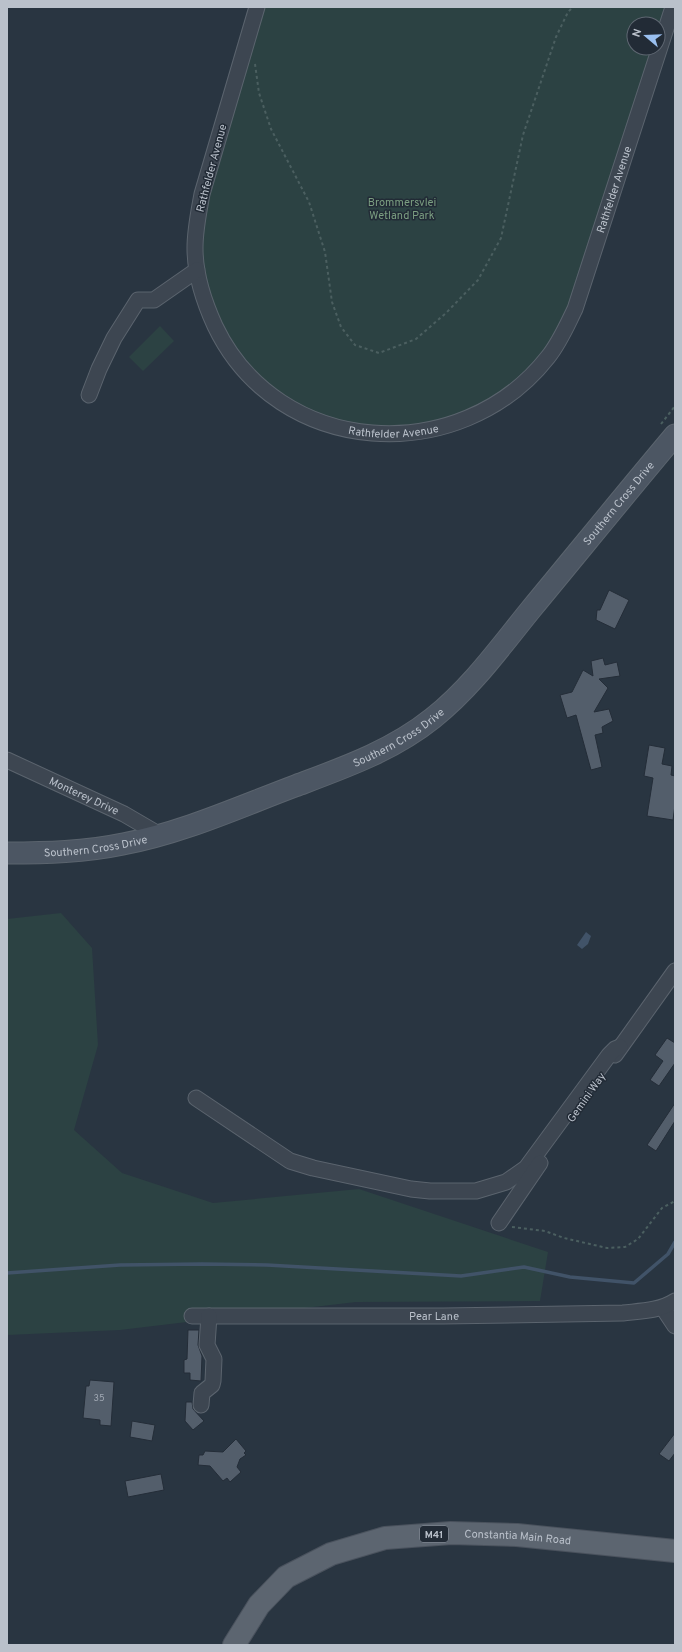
<svg xmlns="http://www.w3.org/2000/svg" width="682" height="1652" viewBox="0 0 682 1652" font-family="Overpass,sans-serif">
<style>
.green{fill:#2c4243;fill-rule:evenodd}
.water{fill:#415368}
.lines{fill:none;stroke-linecap:round;stroke-linejoin:round}
.stream{stroke:#415368;stroke-width:3.5}
.building{fill:#535e6b;stroke:#242d38}
.street-casing{stroke:#5b646e;stroke-width:17}
.secondary-casing{stroke:#5b646e;stroke-width:23}
.primary-casing{stroke:#4a525d;stroke-width:24}
.path{stroke:#4b5f60;stroke-width:2;stroke-dasharray:3 3;stroke-linecap:butt}
.street{stroke:#3d4651;stroke-width:15}
.secondary{stroke:#4c5663;stroke-width:21}
.primary{stroke:#5c6570;stroke-width:22}
.labels{text-anchor:middle;stroke-width:3;stroke-linejoin:round;paint-order:stroke}
.number-label{font-size:9px;fill:#a0a8b3}
.shield{fill:#222b36;stroke:#8c949e;stroke-width:1}
.shield-label{font-size:10px;font-weight:bold;fill:#bac1cb}
.street-label{font-size:11px;fill:#bac1cb;stroke:#222b36}
.park-label{font-size:11px;fill:#7b9e81;stroke:#222b36}
</style>
<rect width="100%" height="100%" fill="#293541"/>
<g class="green">
<path d="M257 7H673L562 336 494 405 396 433 298 411 226 346 195 248ZM634 24H658V48H634Z"/>
<polygon points="160,326 174,341 143,371 129,357"/>
<polygon points="61,913 92,948 98,1045 74,1130 122,1173 213,1203 359,1189 548,1252 540,1301 356,1302 120,1330 7,1335 7,919"/>
</g>
<polygon class="water" points="586,932 591,936 588,944 582,949 577,945"/>
<g class="lines">
<polyline class="stream" points="7,1273 120,1265 202,1264 267,1265 461,1276 524,1267 570,1277 634,1283 668,1254 675,1242"/>
</g>
<g class="building">
<polygon points="609,590 629,600 615,629 596,620 597,610 600,610"/>
<polygon points="603,658 605,665 617,662 620,676 599,679 608,688 594,712 609,709 613,721 602,727 603,733 595,735 602,767 591,770 576,715 567,718 560,695 572,692 583,670 593,676 591,661"/>
<polygon points="649,745 665,748 662,764 672,766 671,775 675,776 675,805 673,820 647,816 653,778 644,776"/>
<polygon points="667,1038 675,1043 675,1063 659,1086 650,1080 663,1061 655,1055"/>
<polygon points="675,1103 675,1121 656,1151 647,1145"/>
<polygon points="188,1330 199,1330 198,1345 202,1356 201,1381 190,1380 190,1373 184,1373 184,1360 187,1359"/>
<polygon points="90,1380 114,1382 111,1426 100,1425 100,1420 83,1418 86,1386 89,1386"/>
<polygon points="186,1402 192,1402 193,1409 204,1421 193,1430 185,1421"/>
<polygon points="132,1421 155,1425 152,1441 130,1437"/>
<polygon points="675,1433 675,1453 669,1461 659,1454"/>
<polygon points="236,1439 246,1451 244,1453 246,1455 240,1459 237,1467 241,1472 230,1482 227,1478 223,1481 210,1466 198,1465 199,1455 203,1455 205,1451 223,1452"/>
<polygon points="161,1474 164,1490 128,1497 125,1481"/>
</g>
<g class="lines">
<g class="street-casing">
<g id="street">
<path id="s1" d="M257 7 202 194C199 211 195 229 195 248 195 274 204 302 215 326 278 458 460 469 548 357 560 342 567 325 575 309L673 7"/>
<polyline points="89,395 99,369 114,338 138,300 154,300 197,270"/>
<path id="s2" d="M7 760 124 814 160 835"/>
<polyline points="615,1055 675,971"/>
<polyline points="196,1098 290,1161 313,1168 411,1189 430,1191 476,1191 506,1182 526,1168 609,1055 615,1049 620,1047"/>
<polyline points="499,1223 540,1163"/>
<polyline points="663,1308 675,1326"/>
<path id="s3" d="M192 1316H443L623 1313C641 1311 659 1311 675 1301"/>
<polyline points="201,1405 202,1393 212,1385 213,1381 214,1359 207,1345 209,1316"/>
</g>
</g>
<g class="secondary-casing">
<g id="secondary">
<path id="s4" d="M7 853C46 853 85 852 123 844 182 833 239 807 295 786 343 768 392 751 433 718 472 687 501 646 532 608 580 550 627 492 675 435"/>
</g>
</g>
<g class="primary-casing">
<g id="primary">
<path id="s5" d="M234 1645 259 1605 286 1577 331 1554 385 1538 451 1533 517 1535 675 1551"/>
</g>
</g>
<g class="path">
<polyline points="255,64 259,93 271,129 309,202 325,252 332,302 341,327 355,345 379,353 416,339 446,313 478,280 501,238 523,135 556,37 568,12 573,7"/>
<polyline points="661,424 675,406"/>
<polyline points="512,1227 545,1231 564,1238 607,1248 625,1247 638,1239 662,1208 675,1201"/>
</g>
<use href="#street" class="street"/>
<use href="#secondary" class="secondary"/>
<use href="#primary" class="primary"/>
</g>
<g class="labels">
<g class="number-label">
<text x="99" y="1401">35</text>
</g>
<rect class="shield" x="420" y="1526" width="28" height="16" rx="3"/>
<g class="shield-label">
<text x="434" y="1538">M41</text>
</g>
<g class="street-label">
<text transform="translate(211 168) rotate(-75)" y="4">Rathfelder Avenue</text>
<text dy="4" stroke="none"><textPath href="#s1" startOffset="910">Rathfelder Avenue</textPath></text>
<text dy="4" stroke="none"><textPath href="#s1" startOffset="551">Rathfelder Avenue</textPath></text>
<text dy="4" stroke="none"><textPath href="#s4" startOffset="737">Southern Cross Drive</textPath></text>
<text dy="4" stroke="none"><textPath href="#s4" startOffset="413">Southern Cross Drive</textPath></text>
<text dy="4" stroke="none"><textPath href="#s2" startOffset="85">Monterey Drive</textPath></text>
<text dy="4" stroke="none"><textPath href="#s4" startOffset="89">Southern Cross Drive</textPath></text>
<text transform="translate(586 1097) rotate(-55)" y="4">Gemini Way</text>
<text dy="4" stroke="none"><textPath href="#s3" startOffset="242">Pear Lane</textPath></text>
<text dy="4" stroke="none"><textPath href="#s5" startOffset="326">Constantia Main Road</textPath></text>
</g>
<g class="park-label">
<text x="402" y="206">Brommersvlei<tspan x="402" dy="13">Wetland Park</tspan></text>
</g>
</g>
<rect width="682" height="1652" fill="none" stroke="#bac1cb" stroke-width="16"/>
<g transform="translate(646 36) rotate(289)"><circle r="19" fill="#222b36" stroke="#5f6772"/>
<path d="M0-3L7 15L0 10L-7 15Z" fill="#9ac0f0"/>
<text y="-6" font-size="11" font-weight="bold" text-anchor="middle" fill="#bac1cb">N</text>
</g>
</svg>
